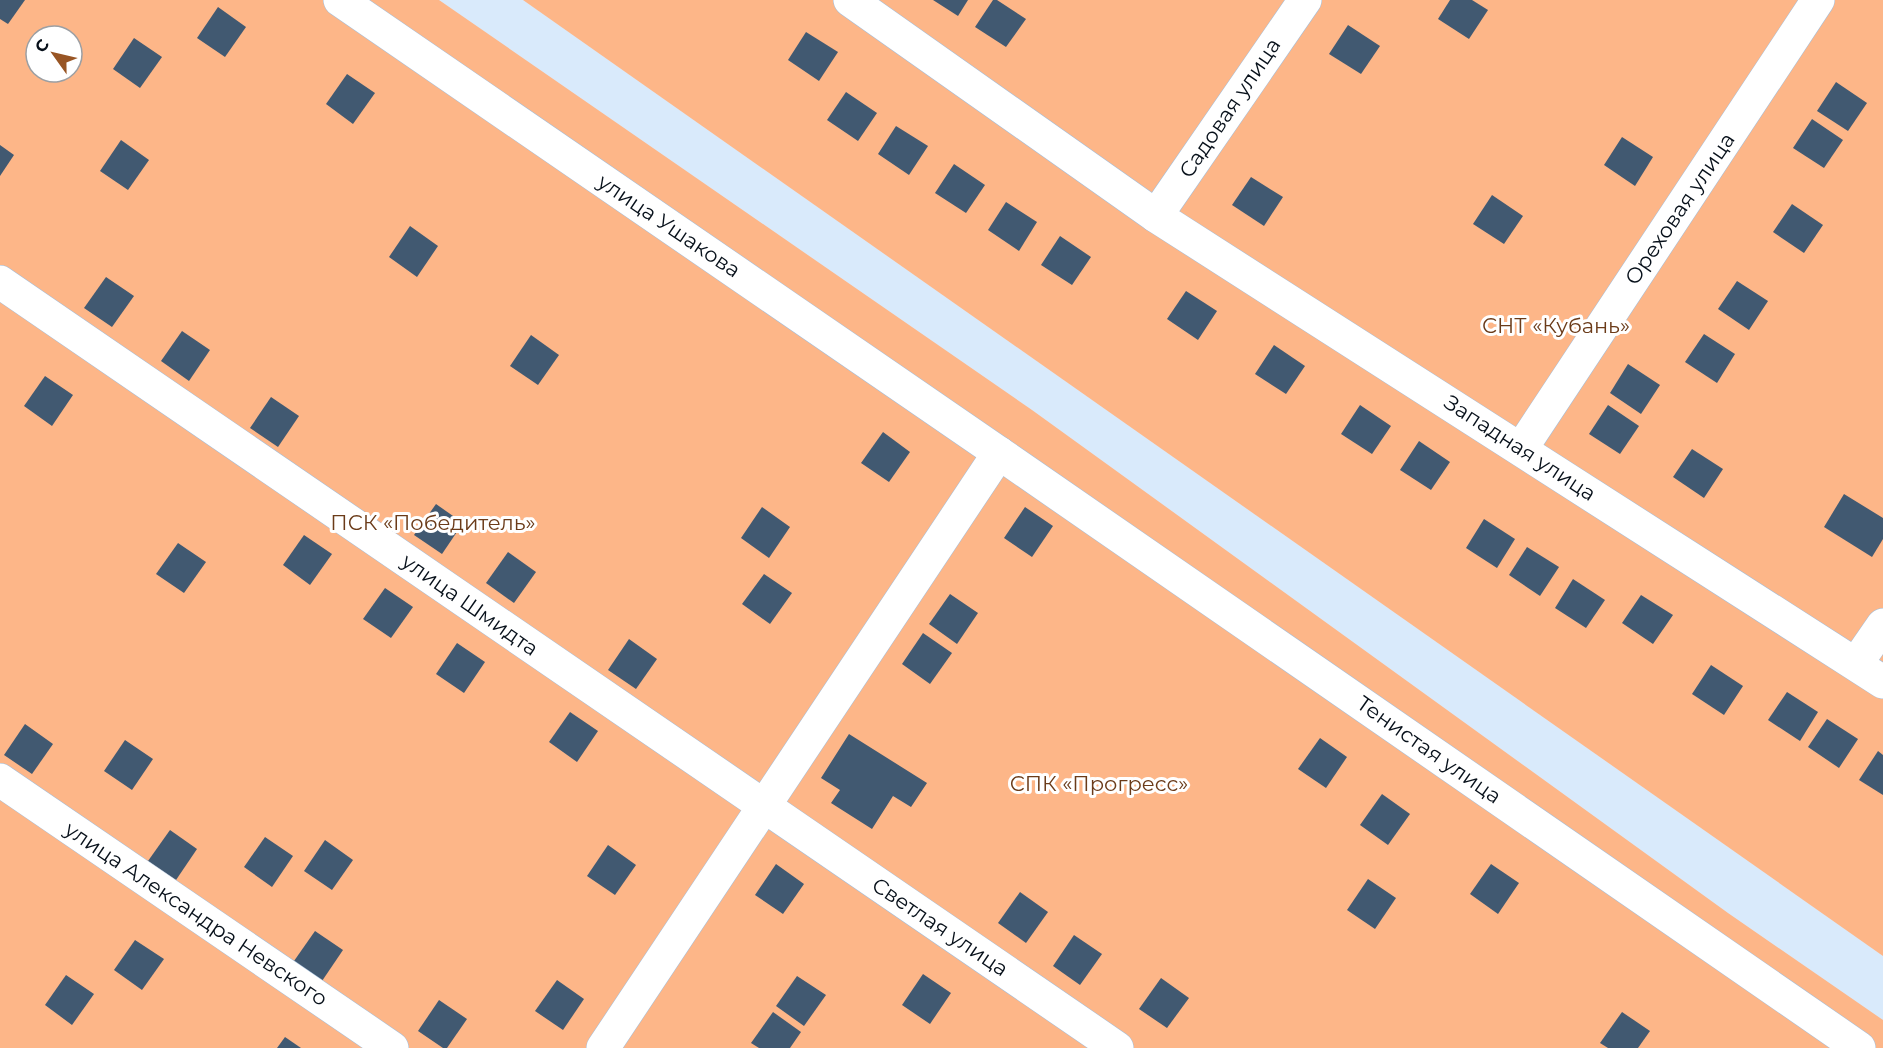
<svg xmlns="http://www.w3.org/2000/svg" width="1883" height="1048" viewBox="0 0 1883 1048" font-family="Montserrat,sans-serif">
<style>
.green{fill:#fdb688;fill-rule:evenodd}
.building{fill:#415971}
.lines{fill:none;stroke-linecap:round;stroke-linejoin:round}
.minor-casing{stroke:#a4bfdb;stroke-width:34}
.minor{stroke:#fff;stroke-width:33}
.labels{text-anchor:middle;stroke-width:6;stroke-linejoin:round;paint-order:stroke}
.street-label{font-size:21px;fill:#07101a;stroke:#fff}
.park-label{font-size:21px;fill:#6b3b19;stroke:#fff}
</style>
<rect width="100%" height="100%" fill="#d9eafb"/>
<g class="green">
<path d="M0 0H439L1032 410 1728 913 1883 1020V1048H0ZM36 36H72V72H36Z"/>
<polygon points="523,0 1883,0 1883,956"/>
</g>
<g class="building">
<polygon points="0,0 25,0 8,24 0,19"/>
<polygon points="933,0 968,0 958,16"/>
<polygon points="993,0 997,0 1026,19 1006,47 975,27"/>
<polygon points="1450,0 1472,0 1488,10 1469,39 1438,19"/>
<polygon points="218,7 246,27 225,57 197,38"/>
<polygon points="1348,25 1380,46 1361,74 1329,54"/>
<polygon points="806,32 838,52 819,81 788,60"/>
<polygon points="134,38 162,57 140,88 113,69"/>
<polygon points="347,74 375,93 353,124 326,104"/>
<polygon points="1836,82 1867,103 1848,131 1817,111"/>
<polygon points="846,92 877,113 858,141 827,120"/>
<polygon points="1812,119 1843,140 1824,168 1793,148"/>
<polygon points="896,126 928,146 909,175 878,154"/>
<polygon points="1622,137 1653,157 1635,186 1604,165"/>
<polygon points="121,140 149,160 128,190 100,171"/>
<polygon points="0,145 14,155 0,176"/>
<polygon points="954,164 985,185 966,213 935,193"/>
<polygon points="1251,177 1283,197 1264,226 1232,205"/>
<polygon points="1492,195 1523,216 1504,244 1473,224"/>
<polygon points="1006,202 1037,222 1019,251 988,230"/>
<polygon points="1792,204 1823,225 1804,253 1773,232"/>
<polygon points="410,226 438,246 417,277 389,257"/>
<polygon points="1060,236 1091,257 1072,285 1041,265"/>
<polygon points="106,277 134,296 112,327 84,308"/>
<polygon points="1737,281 1768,301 1749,330 1718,309"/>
<polygon points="1186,291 1217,311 1198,340 1167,319"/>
<polygon points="182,331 210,350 189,381 161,361"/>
<polygon points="1704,334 1735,354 1717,383 1685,362"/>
<polygon points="531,335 559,355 538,385 510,366"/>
<polygon points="1274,345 1305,366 1286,394 1255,374"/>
<polygon points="1628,364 1660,385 1641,414 1610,393"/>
<polygon points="45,376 73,395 52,426 24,406"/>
<polygon points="271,397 299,416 278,447 250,428"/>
<polygon points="1360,405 1391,426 1372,454 1341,434"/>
<polygon points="1608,405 1639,426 1620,454 1589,434"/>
<polygon points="883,432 910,452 889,482 861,463"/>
<polygon points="1419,441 1450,462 1431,490 1400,470"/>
<polygon points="1692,449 1723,469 1704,498 1673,477"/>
<polygon points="1844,494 1883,518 1883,539 1872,557 1824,527"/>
<polygon points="436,504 463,523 442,554 414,535"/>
<polygon points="762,507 790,527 769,558 741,538"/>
<polygon points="1025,507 1053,526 1032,557 1004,538"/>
<polygon points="1484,519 1515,539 1497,568 1466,548"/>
<polygon points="304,535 332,554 310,585 283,565"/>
<polygon points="178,543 206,562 184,593 156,574"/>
<polygon points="1527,547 1559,567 1540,596 1509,575"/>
<polygon points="508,552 536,572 514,603 486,583"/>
<polygon points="764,574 792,593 770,624 742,604"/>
<polygon points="1573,579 1605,600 1586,628 1555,608"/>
<polygon points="385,588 413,607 391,638 363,619"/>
<polygon points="950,594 978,613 957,644 929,624"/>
<polygon points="1641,595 1673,615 1653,644 1622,623"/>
<polygon points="923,633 952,653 930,684 902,664"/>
<polygon points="629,639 657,659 636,689 608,670"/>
<polygon points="457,643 485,662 464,693 436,674"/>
<polygon points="1711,665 1743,686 1724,715 1692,694"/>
<polygon points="1787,692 1818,712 1800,741 1768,720"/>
<polygon points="570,712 598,731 577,762 549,742"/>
<polygon points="1827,719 1858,739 1839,768 1808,747"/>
<polygon points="25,724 53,744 32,774 4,755"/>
<polygon points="849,734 927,783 911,807 893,796 872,829 831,803 840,790 821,778"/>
<polygon points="1320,738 1347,757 1326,788 1298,769"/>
<polygon points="125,740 153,759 132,790 104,771"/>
<polygon points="1878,751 1883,755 1883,795 1859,780"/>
<polygon points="1382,794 1410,814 1388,845 1360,825"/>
<polygon points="170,830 197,849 176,880 148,861"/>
<polygon points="265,837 293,856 272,887 244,867"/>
<polygon points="325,840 353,860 332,890 304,871"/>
<polygon points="608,845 636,865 615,895 587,876"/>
<polygon points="776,864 804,884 783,914 755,895"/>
<polygon points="1491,864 1519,883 1498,914 1470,894"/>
<polygon points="1368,879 1396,898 1375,929 1347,910"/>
<polygon points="1020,892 1048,912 1026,943 998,923"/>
<polygon points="315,931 343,950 322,981 294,961"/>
<polygon points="1074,935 1102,954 1080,985 1053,966"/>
<polygon points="135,940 164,959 142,990 114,970"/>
<polygon points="923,974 951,993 930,1024 902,1005"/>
<polygon points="66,975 94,994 72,1025 45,1005"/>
<polygon points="797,976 826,995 804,1026 776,1006"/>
<polygon points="1161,978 1189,998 1167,1028 1139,1009"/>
<polygon points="557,980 584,999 563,1030 535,1011"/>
<polygon points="439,1000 467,1019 447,1048 443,1048 418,1031"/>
<polygon points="773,1012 801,1032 790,1048 759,1048 751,1043"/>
<polygon points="1622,1012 1650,1031 1638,1048 1608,1048 1600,1043"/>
<polygon points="285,1037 301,1048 277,1048"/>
</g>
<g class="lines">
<g class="minor-casing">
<g id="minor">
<polyline points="340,0 999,453 1859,1048"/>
<polyline points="850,0 1156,216 1883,682"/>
<polyline points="1156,216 1305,0"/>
<polyline points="0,282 1117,1048"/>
<polyline points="1521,449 1818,0"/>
<polyline points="1856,664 1883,625"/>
<polyline points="0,780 392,1048"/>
<polyline points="603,1048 999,453"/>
</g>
</g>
<use href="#minor" class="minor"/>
</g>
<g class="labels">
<g class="street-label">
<text transform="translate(1230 108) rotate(-56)" y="7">Садовая улица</text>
<text transform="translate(1680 209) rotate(-56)" y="7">Ореховая улица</text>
<text transform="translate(669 226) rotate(34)" y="7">улица Ушакова</text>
<text transform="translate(1520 448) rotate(33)" y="7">Западная улица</text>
<text transform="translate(470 605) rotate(35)" y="7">улица Шмидта</text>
<text transform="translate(1429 750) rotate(35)" y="7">Тенистая улица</text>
<text transform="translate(196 914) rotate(34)" y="7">улица Александра Невского</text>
<text transform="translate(940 927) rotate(34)" y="7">Светлая улица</text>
</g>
<g class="park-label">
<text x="1556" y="333">СНТ «Кубань»</text>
<text x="433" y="530">ПСК «Победитель»</text>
<text x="1099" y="791">СПК «Прогресс»</text>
</g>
</g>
<g transform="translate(54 54) rotate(304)"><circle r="28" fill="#ffffff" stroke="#9c9fa3" stroke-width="1.5"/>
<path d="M0-4.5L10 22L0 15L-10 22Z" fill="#985524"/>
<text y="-9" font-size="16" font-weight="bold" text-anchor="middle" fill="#07101a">С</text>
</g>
</svg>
